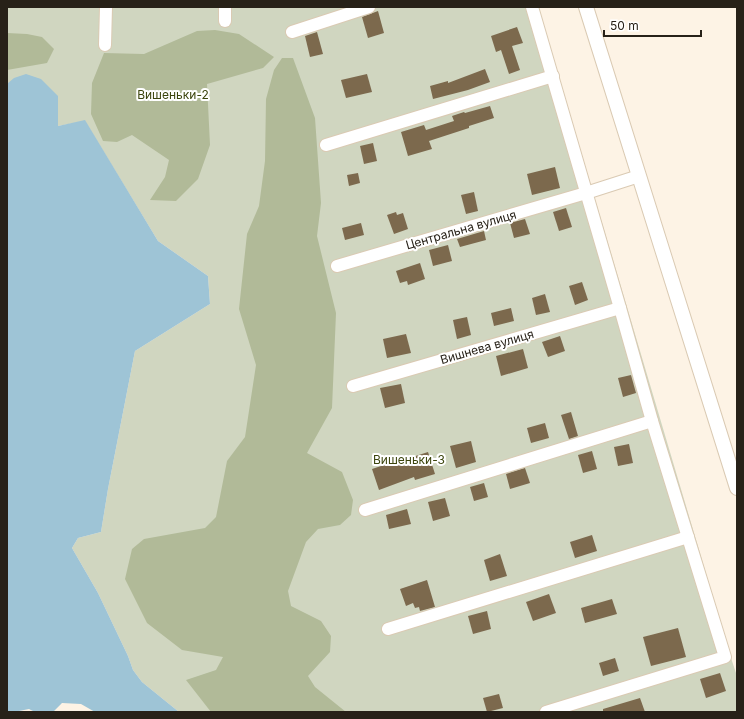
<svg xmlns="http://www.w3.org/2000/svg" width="744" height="719" viewBox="0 0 744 719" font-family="Inter,sans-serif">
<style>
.green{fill:#d0d6c0}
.forest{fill:#b1ba98}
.water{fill:#9ec4d6}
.building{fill:#7c694d}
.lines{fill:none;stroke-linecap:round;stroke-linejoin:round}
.minor-casing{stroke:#dacab3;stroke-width:14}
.tertiary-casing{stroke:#dacab3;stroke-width:16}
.minor{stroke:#fff;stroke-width:12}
.tertiary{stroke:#fff;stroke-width:14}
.labels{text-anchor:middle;stroke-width:4;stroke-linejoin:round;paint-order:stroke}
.park-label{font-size:12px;fill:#3b440c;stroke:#fff}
.street-label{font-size:12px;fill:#272118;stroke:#fff}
</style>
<rect width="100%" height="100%" fill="#fdf3e5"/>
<polygon class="green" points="7,7 538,7 732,661 737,676 737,712 179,712 142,682 133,670 128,656 98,593 72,548 78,538 101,532 108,489 135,351 210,304 208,276 158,241 85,121 58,126 58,114 7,84"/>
<g class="forest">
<polygon points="215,30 239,34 274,57 263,68 207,84 210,145 198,179 176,201 150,200 165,177 169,160 132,135 117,142 103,141 91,114 92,83 104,53 144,54 197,31"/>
<polygon points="7,33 27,34 42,37 54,49 47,63 7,70"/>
<polygon points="282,58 293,58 315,118 321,203 317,236 336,313 332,408 307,453 342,472 353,500 351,515 340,525 318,529 306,542 288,591 291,606 321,621 331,636 330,652 308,676 315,687 346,712 211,712 186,680 216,670 223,657 182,650 147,623 125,579 132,549 144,539 205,528 216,517 227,461 245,437 256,365 239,309 247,234 259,206 265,161 266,99 274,70"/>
</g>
<polygon class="water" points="26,74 41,79 58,96 58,126 85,120 158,241 208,276 210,304 135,351 108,489 101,532 78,538 72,548 98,593 128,656 133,670 142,682 179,712 95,712 81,704 62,703 53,712 35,712 29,709 14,712 7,712 7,84 14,78"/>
<g class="building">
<polygon points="378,11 384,33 368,38 362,17"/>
<polygon points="517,27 523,43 512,46 520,70 509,74 501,50 496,52 491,36"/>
<polygon points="317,32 323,54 310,57 305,36"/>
<polygon points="485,69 490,82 468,90 433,99 430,86 448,81 448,83"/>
<polygon points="367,74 372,92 346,98 341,80"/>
<polygon points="490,106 494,118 469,126 469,128 429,141 432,149 408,156 401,132 424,125 426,130 454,121 452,116 464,112 465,113"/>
<polygon points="373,143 377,161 364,164 360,146"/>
<polygon points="555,167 560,188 532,195 527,174"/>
<polygon points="358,173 360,183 349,186 347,175"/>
<polygon points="474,192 478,211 466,214 461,195"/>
<polygon points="566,208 572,227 559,231 553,212"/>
<polygon points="396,212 397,215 403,213 408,229 394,234 387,215"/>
<polygon points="525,219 530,234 514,238 510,223"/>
<polygon points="361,223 364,235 345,240 342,228"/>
<polygon points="484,231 486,240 460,247 457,239"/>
<polygon points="448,245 452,261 433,266 429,250"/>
<polygon points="420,263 425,279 408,285 407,281 400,283 396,271"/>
<polygon points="582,282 588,300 575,305 569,286"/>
<polygon points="545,294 550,312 536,315 532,298"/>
<polygon points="511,308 514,321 494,326 491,313"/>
<polygon points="467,317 471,335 457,339 453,320"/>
<polygon points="406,334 411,353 387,358 383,339"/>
<polygon points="560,336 565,351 548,357 542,342"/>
<polygon points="523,349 528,368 501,376 496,356"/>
<polygon points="631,375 636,393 623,397 618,378"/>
<polygon points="401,384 405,403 385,408 380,388"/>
<polygon points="571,412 578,436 569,439 561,415"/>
<polygon points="545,423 549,438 531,443 527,428"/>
<polygon points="471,441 476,462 456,468 450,446"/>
<polygon points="629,444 633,463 618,466 614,447"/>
<polygon points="592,451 597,469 583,473 578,455"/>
<polygon points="428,452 435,474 415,480 414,477 379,490 372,469 390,463 391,464"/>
<polygon points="525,468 530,483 510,489 506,474"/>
<polygon points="484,483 488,497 474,501 470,487"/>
<polygon points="445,498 450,516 433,521 428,502"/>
<polygon points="407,509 411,524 389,529 386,515"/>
<polygon points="592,535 597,551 575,558 570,542"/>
<polygon points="500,554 507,576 490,581 484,560"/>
<polygon points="427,580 435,607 420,611 419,607 415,608 413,603 406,606 400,589"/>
<polygon points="549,594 556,613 533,621 526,602"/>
<polygon points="612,599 617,614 585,623 581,608"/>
<polygon points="487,611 491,629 473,634 468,616"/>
<polygon points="678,628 686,657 651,666 643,637"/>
<polygon points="615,658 619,671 603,676 599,663"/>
<polygon points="720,673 726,691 706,698 700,679"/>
<polygon points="499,694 503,708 487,712 483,698"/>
<polygon points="640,698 645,712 603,712 603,709"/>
</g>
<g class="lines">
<g class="minor-casing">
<g id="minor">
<polyline points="532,7 620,308 652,421 725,657 546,712"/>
<polyline points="225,21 225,7"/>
<polyline points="292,32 369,7"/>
<polyline points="105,45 106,7"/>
<polyline points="326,145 553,76"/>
<polyline points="337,266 586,193 639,176"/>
<polyline points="353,386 620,308"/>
<polyline points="365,510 652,421"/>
<polyline points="388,629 688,537"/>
</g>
</g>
<g class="tertiary-casing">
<polyline id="tertiary" points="586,7 737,488"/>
</g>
<use href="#minor" class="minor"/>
<use href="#tertiary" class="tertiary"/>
</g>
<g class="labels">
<g class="park-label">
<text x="173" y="99">Вишеньки-2</text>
<text x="409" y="464">Вишеньки-3</text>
</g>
<g class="street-label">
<text transform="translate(461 230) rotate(-16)" y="4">Центральна вулиця</text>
<text transform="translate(487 347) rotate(-16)" y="4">Вишнева вулиця</text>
</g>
</g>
<rect width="744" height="719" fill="none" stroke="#272118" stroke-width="16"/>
<path d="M604 30v6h97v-6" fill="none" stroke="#272118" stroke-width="2"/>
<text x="610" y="30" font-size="12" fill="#272118" stroke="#ffffff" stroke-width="3" paint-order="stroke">50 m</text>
</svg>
